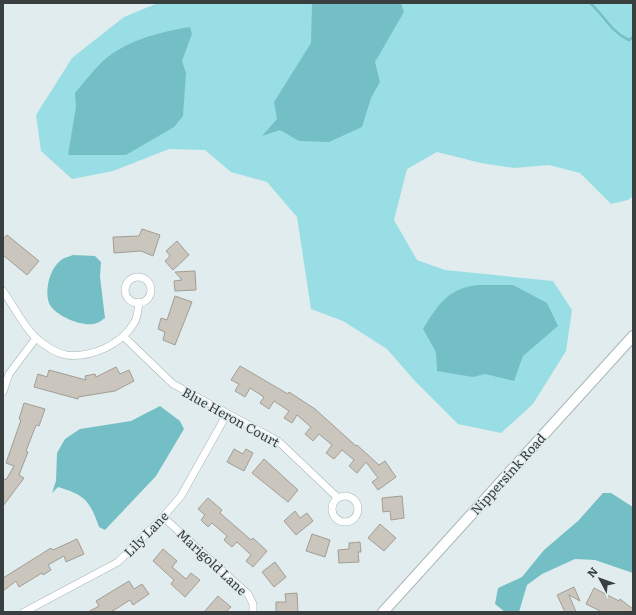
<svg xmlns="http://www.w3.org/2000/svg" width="636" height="615" viewBox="0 0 636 615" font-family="Literata,serif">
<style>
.green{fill:#99dee4}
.water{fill:#74bfc6}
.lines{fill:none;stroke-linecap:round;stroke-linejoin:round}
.stream{stroke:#74bfc6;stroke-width:2.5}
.building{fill:#cac5bd;stroke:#a29e96}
.street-casing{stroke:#a9b4b5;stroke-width:8}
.secondary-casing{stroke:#a9b4b5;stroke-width:12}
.street{stroke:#fff;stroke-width:7}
.secondary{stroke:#fff;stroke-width:10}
.labels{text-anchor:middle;stroke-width:3;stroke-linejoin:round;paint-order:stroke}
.street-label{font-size:13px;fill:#393e3e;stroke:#e0eced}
</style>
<rect width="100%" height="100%" fill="#e0eced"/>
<polygon class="green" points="158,3 633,3 633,196 628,200 611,204 580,173 549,165 514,168 481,163 437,152 407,169 394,220 417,260 445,270 553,281 572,310 566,351 533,404 501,433 458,424 414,380 387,349 343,321 311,309 297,217 267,182 231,172 205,150 169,149 113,171 72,179 41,151 36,115 72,58 124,17"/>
<g class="water">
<polygon points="312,3 401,3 404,12 375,62 380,82 371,98 362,127 329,142 299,141 280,130 262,136 277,119 274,102 311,43"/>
<path d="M190 27 192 34 182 61 186 73 183 116 174 127 126 155H68L76 107 75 93C83 84 90 74 99 65 122 41 159 32 190 27Z"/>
<path d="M73 255 95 256 101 262 100 277 105 318C103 319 100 322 97 323 85 328 57 317 50 305 44 293 49 271 59 262 62 258 68 257 73 255Z"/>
<path d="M477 285H513L547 303 558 326 523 356 514 381 485 374 473 377 437 371 436 352 423 329C438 305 447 289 477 285Z"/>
<path d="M160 406 180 421 184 429 156 476 105 530 99 527C90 501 85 495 58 487L52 493 56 481 57 453 65 439 80 429 131 421Z"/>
<polygon points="603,493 611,493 633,507 633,573 595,560 575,559 542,574 527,585 519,612 505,612 495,604 498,588 522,577 544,550 578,521"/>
</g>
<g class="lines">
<path class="stream" d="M590 3C604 15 611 32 629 40L633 37"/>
</g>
<g class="building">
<polygon points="142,229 160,235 153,256 141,251 114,253 113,237 139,236"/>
<polygon points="7,235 39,261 27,275 3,255 3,239"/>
<polygon points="177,241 189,255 173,270 165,261 170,256 166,251"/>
<polygon points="195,271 196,290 175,291 174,281 182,280 175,272"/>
<polygon points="175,296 192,302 175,345 163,340 165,332 158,329 161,318 167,320"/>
<polygon points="240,366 288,394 289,392 315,409 356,446 357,445 379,465 385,461 396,477 378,490 372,482 378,478 366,462 357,473 349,466 354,460 342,450 334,459 326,453 332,445 319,434 313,441 305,434 311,427 297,415 292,423 284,418 289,411 274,401 269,409 260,403 264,397 250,388 245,397 235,391 239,384 231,380"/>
<polygon points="116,367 120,374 129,370 134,381 115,391 78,397 78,399 34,387 38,374 47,377 49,370 86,380 85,376 95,374 96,377"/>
<polygon points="24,403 45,409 39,426 36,425 26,451 28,452 19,475 24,478 3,506 3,478 6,480 14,466 6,463 21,420 19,419"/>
<polygon points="234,449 243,454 246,449 253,453 244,471 227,462"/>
<polygon points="264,459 298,490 288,502 252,473"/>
<polygon points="402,496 404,518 391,520 390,511 383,512 382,498"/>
<polygon points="208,498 222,510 220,513 251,540 253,538 267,551 253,567 246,561 251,555 237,542 232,547 224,540 227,536 212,523 208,527 201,520 205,515 198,509"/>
<polygon points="295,511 300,518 307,513 313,521 296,535 284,521"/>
<polygon points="380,524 396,538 384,551 368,538"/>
<polygon points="312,534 330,540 325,557 306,551"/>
<polygon points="77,539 84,554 66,562 64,556 48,565 51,570 43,575 42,573 19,587 16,581 3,591 3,578 51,548 53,550"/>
<polygon points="360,542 361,552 358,552 359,562 339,563 338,550 349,549 349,543"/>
<polygon points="163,549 177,561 172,567 186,579 191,573 200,580 185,597 171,584 174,580 153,561"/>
<polygon points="275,562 286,577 274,587 262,572"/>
<polygon points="129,581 134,589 142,584 149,594 133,605 130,600 111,612 88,612 99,606 96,601"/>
<polygon points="574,587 580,601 569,595 576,612 565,612 557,595"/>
<polygon points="594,588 619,601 620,599 633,609 633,612 602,612 586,604"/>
<polygon points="297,593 298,612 276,612 276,602 286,602 285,594"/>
<polygon points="218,596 231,607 226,612 204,612"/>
</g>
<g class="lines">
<g class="street-casing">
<g id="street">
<circle cx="138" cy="290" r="13"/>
<path d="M3 291C14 306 23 326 36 338 44 345 56 353 66 355 91 358 121 345 134 323 138 318 138 309 139 302"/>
<polyline points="124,337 173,384 278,441 338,498"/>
<polyline points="3,392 9,374 36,338"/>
<circle cx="345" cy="509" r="13"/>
<polyline points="163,517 248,594 253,604 253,612"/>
<polyline points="24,612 118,562 163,517 181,496 227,414"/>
</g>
</g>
<g class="secondary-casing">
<polyline id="secondary" points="383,612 633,336"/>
</g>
<use href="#street" class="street"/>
<use href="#secondary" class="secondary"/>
</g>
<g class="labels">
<g class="street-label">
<text transform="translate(231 417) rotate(29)" y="5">Blue Heron Court</text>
<text transform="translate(508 474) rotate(-48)" y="5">Nippersink Road</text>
<text transform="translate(146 534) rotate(-46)" y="5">Lily Lane</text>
<text transform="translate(212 562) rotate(43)" y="5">Marigold Lane</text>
</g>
</g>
<rect width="636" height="615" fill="none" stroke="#393e3e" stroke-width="8"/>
<g transform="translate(600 579) rotate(311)" stroke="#e0eced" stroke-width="3" paint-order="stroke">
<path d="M0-3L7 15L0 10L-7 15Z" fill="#393e3e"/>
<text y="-6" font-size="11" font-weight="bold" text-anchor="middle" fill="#393e3e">N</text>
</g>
</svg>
